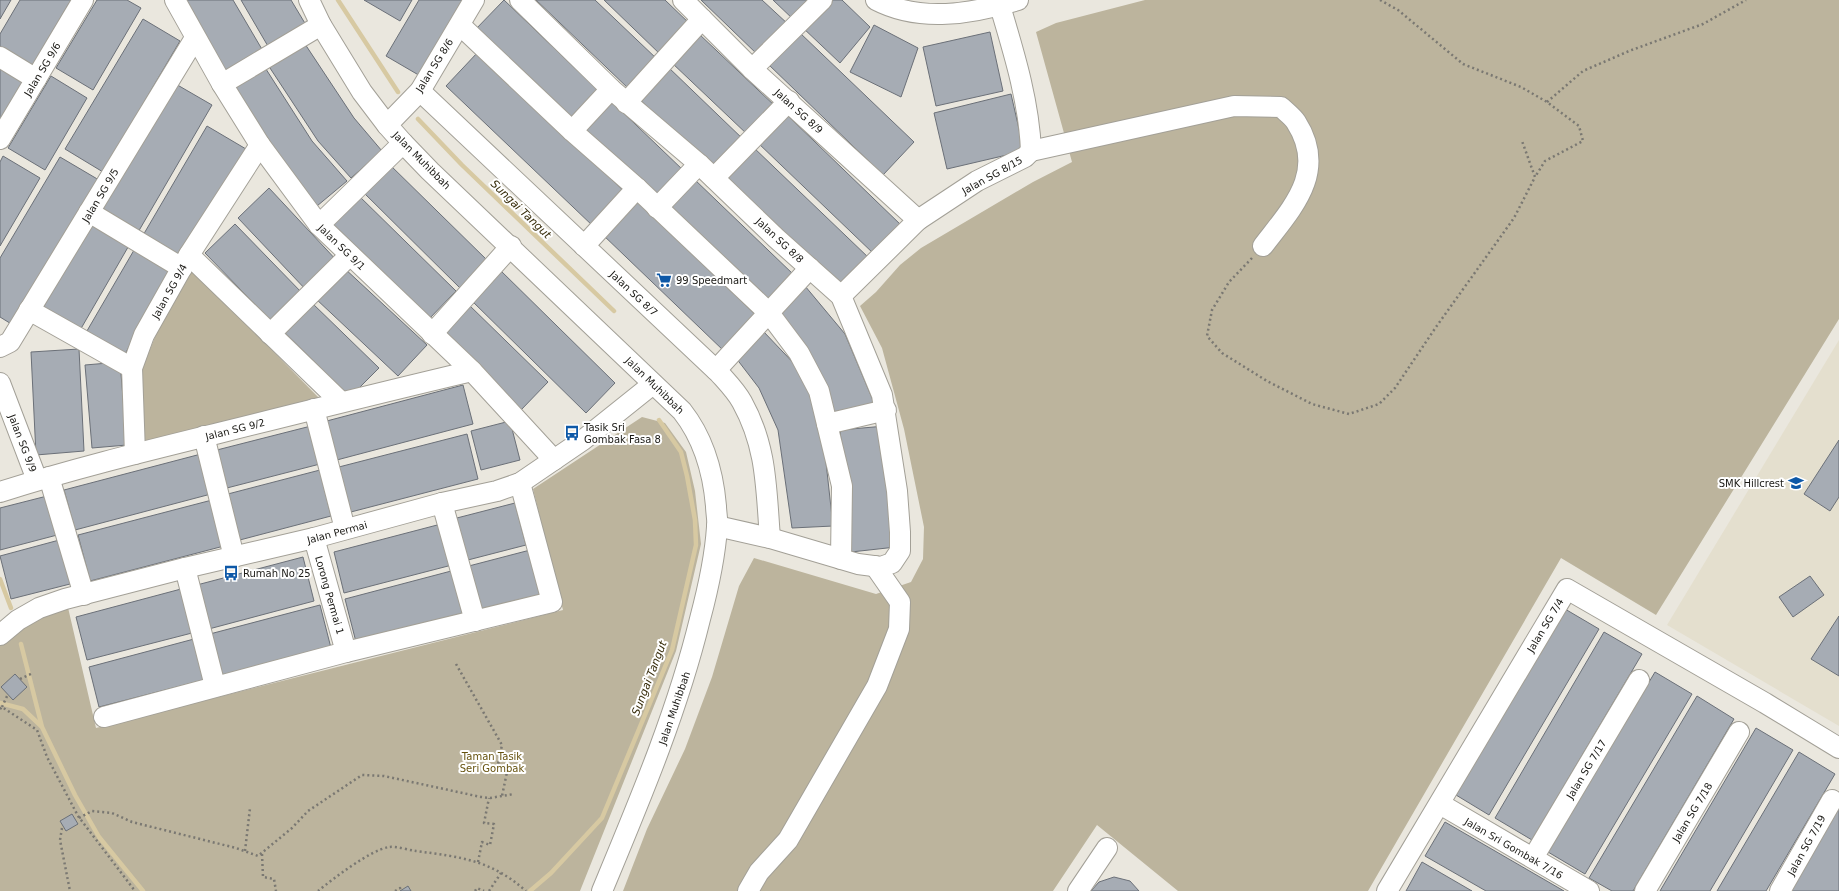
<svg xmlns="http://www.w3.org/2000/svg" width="1839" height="891" viewBox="0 0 1839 891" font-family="'DejaVu Sans',sans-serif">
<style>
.built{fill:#e4dfce}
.green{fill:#bcb49d}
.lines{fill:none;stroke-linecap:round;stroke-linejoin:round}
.stream{stroke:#d7c9a2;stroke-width:4.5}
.building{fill:#a6acb4;stroke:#6b7078}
.minor-casing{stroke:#a3a097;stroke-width:22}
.path{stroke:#7a7872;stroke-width:2.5;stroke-dasharray:2 3;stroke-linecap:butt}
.minor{stroke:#fff;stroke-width:20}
.labels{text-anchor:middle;stroke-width:4;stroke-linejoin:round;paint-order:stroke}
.street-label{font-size:10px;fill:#191814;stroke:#fff}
.poi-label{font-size:10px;fill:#191814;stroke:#fff;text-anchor:start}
.park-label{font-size:10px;fill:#66520e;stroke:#fff}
.water-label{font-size:11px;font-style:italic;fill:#372c0a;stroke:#fff}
</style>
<rect width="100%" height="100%" fill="#eae7de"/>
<polygon class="built" points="1839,340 1839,726 1667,625"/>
<g class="green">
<polygon points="1145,0 1839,0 1839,319 1656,615 1561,558 1368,891 1178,891 1097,825 1053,891 623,891 647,829 685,749 712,677 739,586 754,558 876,594 911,582 923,559 924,527 904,429 882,348 860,306 876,292 900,265 921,248 1033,182 1072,162 1036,32 1056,23"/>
<polygon points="193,270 321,400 143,445 141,372 163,317"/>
<polygon points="642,417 665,423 686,452 695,491 701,544 676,651 580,891 0,891 0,637 66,599 96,728 563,610 533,489"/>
</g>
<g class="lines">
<g class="stream">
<polyline points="338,0 398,92"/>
<polyline points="418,119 462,165 614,311"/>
<polyline points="0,579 11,608"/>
<polyline points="21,644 42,727 75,795 99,837 143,891"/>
<polyline points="0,703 23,709 41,726"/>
<polyline points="530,891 551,873 602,818 672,650 696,545 695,520 687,476 681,452 659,420"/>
</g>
</g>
<g class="building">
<polygon points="0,0 11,0 0,19"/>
<polygon points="20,0 71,0 32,66 0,47 0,34"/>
<polygon points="97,0 127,0 141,8 93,90 56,68"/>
<polygon points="184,0 233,0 263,51 227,73"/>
<polygon points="241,0 291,0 306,25 269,48"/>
<polygon points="364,0 412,0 400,21"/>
<polygon points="419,0 469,0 422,77 386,56"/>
<polygon points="504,0 602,94 572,125 474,31"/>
<polygon points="536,0 595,0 658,60 630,90"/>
<polygon points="604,0 665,0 691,25 662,56"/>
<polygon points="701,0 762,0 789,25 759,56"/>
<polygon points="773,0 815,0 795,21"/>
<polygon points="826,0 842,0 870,27 840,63 801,26"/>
<polygon points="143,19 180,41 103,172 65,149"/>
<polygon points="874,25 918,48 901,97 850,72"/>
<polygon points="799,32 914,142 883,175 768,64"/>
<polygon points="990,32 1003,91 936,106 923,47"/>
<polygon points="698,33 776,107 749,136 671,62"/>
<polygon points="303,41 354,118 382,151 351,178 318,141 268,65"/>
<polygon points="478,52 626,193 594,227 446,86"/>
<polygon points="0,62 26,77 0,121"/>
<polygon points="264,66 312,141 347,181 317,206 279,163 231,88"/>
<polygon points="667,66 745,141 716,172 637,97"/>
<polygon points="51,76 87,98 45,170 8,148"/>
<polygon points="174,83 212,105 137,234 99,212"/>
<polygon points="1011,94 1024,151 947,169 934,113"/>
<polygon points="610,100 684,171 654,202 580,132"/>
<polygon points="785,113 902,226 875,255 757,142"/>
<polygon points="207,126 246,149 181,260 142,237"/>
<polygon points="752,146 870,259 841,289 723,176"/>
<polygon points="3,156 40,178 0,246 0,162"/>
<polygon points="60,157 99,180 13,325 0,317 0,258"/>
<polygon points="387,162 488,261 461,289 360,189"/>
<polygon points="693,178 794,275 765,306 663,209"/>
<polygon points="269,188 339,263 308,292 238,218"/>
<polygon points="356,193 456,291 427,321 327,223"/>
<polygon points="634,198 758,317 725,352 601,233"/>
<polygon points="94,221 131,242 79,332 41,311"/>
<polygon points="235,224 304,295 274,324 205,253"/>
<polygon points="137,245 175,268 122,359 84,336"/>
<polygon points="343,267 427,345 398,376 315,298"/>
<polygon points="499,269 615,383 586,413 470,299"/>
<polygon points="805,286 845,334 875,405 836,417 774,313"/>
<polygon points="311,302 379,368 350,397 283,331"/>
<polygon points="467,303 548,382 520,411 439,332"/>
<polygon points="763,331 802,372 822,426 833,526 792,528 778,430 759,388 736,358"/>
<polygon points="79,349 84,451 36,455 31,352"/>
<polygon points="120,362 127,445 92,448 85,365"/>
<polygon points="463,385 473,424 333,461 323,422"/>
<polygon points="510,421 520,460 481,470 471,431"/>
<polygon points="311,426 320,464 223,489 213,451"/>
<polygon points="885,426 896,547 851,552 840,430"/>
<polygon points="467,434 478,479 347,513 335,468"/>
<polygon points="1839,440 1839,497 1830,511 1804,494"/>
<polygon points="201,454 211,494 75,530 64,490"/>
<polygon points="320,470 331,516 236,541 224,495"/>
<polygon points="51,495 61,534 0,550 0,508"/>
<polygon points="212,500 224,546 90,581 78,535"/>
<polygon points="515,503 526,545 464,561 453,519"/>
<polygon points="441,524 452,565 344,593 334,552"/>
<polygon points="63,539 74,583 11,599 0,556"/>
<polygon points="534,549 545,594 477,612 465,567"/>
<polygon points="303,557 314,601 205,630 193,586"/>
<polygon points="455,570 466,613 356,642 345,599"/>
<polygon points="1810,576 1824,595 1793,617 1779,597"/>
<polygon points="181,589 192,633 87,660 76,617"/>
<polygon points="320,605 331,648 217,678 206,635"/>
<polygon points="1565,609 1599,629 1489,815 1456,795"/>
<polygon points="1839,616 1839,676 1811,659"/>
<polygon points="1604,632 1642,654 1532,840 1495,818"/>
<polygon points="194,639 204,680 99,707 89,667"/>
<polygon points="1655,672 1692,694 1585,874 1548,852"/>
<polygon points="15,674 27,687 13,700 1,687"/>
<polygon points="1697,696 1734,719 1633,891 1612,891 1589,878"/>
<polygon points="1756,728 1793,750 1710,891 1660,891"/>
<polygon points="1799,752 1835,774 1766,891 1717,891"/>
<polygon points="1839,807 1839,891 1789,891"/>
<polygon points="72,814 78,824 66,831 60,821"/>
<polygon points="1445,822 1564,891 1486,891 1425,856"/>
<polygon points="1422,862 1472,891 1406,891"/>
<polygon points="1114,877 1130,881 1139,891 1091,891 1099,882"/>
<polygon points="408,886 411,891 400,891"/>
</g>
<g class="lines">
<g class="minor-casing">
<g id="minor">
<polyline points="175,0 222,84 260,145 319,225 472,371 554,460"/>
<path d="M309 0 321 25 362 92 387 125 403 143 430 171 682 411C704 439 713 471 716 506 716 513 718 520 717 527 715 558 708 589 700 619 677 713 639 802 602 891"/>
<polyline points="520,0 611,89 699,164 776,238 841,296 882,395 897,491 900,532 900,551 892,563 881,567 858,564 770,538 717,526"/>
<polyline points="683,0 752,69 918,220"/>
<path d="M876 0C920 23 972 14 1018 0"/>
<polyline points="460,25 572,131 637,188 769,313 799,353 819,391 842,486 841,559"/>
<polyline points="0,57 36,79"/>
<polyline points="752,69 822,0"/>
<polyline points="222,84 321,25"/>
<path d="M420 91 719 373C727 382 736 391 742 402 767 447 766 488 770 538"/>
<polyline points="626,103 702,19"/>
<polyline points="387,125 420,91 474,0"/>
<polyline points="572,131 611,89"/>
<polyline points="0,139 83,0"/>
<path d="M1031 151 1234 106 1281 107C1286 112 1293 117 1296 122 1328 172 1292 208 1263 246"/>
<polyline points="714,178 789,101"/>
<polyline points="657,208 699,164"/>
<polyline points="89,212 182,268"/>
<polyline points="319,225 403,143"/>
<polyline points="584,246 637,188"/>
<polyline points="189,255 341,402"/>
<path d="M841 296 918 220 977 181 1025 157 1031 151C1029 101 1014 53 1000 6"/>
<polyline points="29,310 132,368"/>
<polyline points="270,334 350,255"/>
<polyline points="432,334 511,246"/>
<polyline points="0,347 10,342 195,38"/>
<polyline points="716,370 810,268"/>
<polyline points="0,383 37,480"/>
<polyline points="314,409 345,529"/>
<polyline points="827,424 886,410"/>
<polyline points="204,436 234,557"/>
<polyline points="135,454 132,368 144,335 189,255 260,145"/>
<polyline points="49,477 84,595"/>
<path d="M0 492C72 469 146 451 219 433 303 412 387 391 472 371"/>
<polyline points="442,503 475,621"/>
<polyline points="314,538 346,652"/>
<polyline points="185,568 215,686"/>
<polyline points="0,635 18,620 39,608 65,599 185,568 314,538 442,503 497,491 520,483 583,440 653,384"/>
<polyline points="104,717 346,652 552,602 520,483"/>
<polyline points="1440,804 1589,891"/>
<polyline points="1533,858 1639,680"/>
<polyline points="748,891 759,872 788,840 877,686 899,629 900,602 875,566"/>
<polyline points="1078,891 1107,848"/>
<polyline points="1387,891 1567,589 1765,703 1839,748"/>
<polyline points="1645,891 1739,732"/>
<polyline points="1780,891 1832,800"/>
</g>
</g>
<g class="path">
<polyline points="1380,0 1398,10 1463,64 1521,87 1547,102 1579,126 1583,141 1545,161 1535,177"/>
<polyline points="1547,102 1583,71 1629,51 1703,24 1746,0"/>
<polyline points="1252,258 1229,282 1212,310 1207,336 1222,353 1267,381 1312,404 1349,414 1379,404 1395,388 1436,327 1514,218 1535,177 1522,141"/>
<polyline points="456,664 502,745 497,769 507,772 502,796"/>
<polyline points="20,679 33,673"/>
<polyline points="2,707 8,694"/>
<polyline points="0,709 2,707 37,730 47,757 78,816 135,891"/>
<polyline points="79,818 92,811 112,813 132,822 236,848 258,856 292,828 308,811 362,775 384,776 481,797 490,798 514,794"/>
<polyline points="62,828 60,840 70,891"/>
<polyline points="245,851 250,808"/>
<polyline points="262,854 263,877 274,879 276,891"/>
<polyline points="478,862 482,842 490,845 494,824 484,823 489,798"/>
<path d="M318 891C333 879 370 850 389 847 397 846 408 850 416 851 461 857 491 860 526 891"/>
<polyline points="395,891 400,888 401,890"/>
<polyline points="475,891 477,888 484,891"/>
<polyline points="489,891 501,873"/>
</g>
<use href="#minor" class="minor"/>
</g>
<defs>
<g id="supermarket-bare" transform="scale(1.2)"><path d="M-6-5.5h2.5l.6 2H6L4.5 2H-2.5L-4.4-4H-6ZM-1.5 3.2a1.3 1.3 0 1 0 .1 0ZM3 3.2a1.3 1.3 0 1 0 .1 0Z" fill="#0d58a7" stroke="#fff" stroke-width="2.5" paint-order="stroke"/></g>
<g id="bus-bare" transform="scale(1.2)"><path d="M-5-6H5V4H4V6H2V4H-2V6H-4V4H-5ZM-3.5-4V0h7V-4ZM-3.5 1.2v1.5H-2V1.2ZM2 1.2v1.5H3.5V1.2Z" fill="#0d58a7" stroke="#fff" stroke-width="2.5" paint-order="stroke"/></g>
<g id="school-bare" transform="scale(1.2)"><path d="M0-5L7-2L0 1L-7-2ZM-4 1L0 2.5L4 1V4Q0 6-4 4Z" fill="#0d58a7" stroke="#fff" stroke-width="2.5" paint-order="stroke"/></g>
</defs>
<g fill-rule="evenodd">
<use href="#supermarket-bare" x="664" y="280"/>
<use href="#bus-bare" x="572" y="433"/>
<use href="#school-bare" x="1796" y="483"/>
<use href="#bus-bare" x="231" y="573"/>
</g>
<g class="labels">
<g class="street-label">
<text transform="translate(434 65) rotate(-58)" y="4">Jalan SG 8/6</text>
<text transform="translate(42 69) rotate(-59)" y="4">Jalan SG 9/6</text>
<text transform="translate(799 111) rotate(42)" y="4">Jalan SG 8/9</text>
<text transform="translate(422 160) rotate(45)" y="4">Jalan Muhibbah</text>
<text transform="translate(992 175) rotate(-29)" y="4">Jalan SG 8/15</text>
<text transform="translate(100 195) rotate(-59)" y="4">Jalan SG 9/5</text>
<text transform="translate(780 240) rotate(43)" y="4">Jalan SG 8/8</text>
<text transform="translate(342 247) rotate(44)" y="4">Jalan SG 9/1</text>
<text transform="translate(169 291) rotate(-61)" y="4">Jalan SG 9/4</text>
<text transform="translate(634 293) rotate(43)" y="4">Jalan SG 8/7</text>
<text transform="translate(655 385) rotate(44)" y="4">Jalan Muhibbah</text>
<text transform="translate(235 429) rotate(-14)" y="4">Jalan SG 9/2</text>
<text transform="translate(23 443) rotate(69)" y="4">Jalan SG 9/9</text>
<text transform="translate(337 532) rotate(-15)" y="4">Jalan Permai</text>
<text transform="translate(330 595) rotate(74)" y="4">Lorong Permai 1</text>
<text transform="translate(1545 625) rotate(-59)" y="4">Jalan SG 7/4</text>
<text transform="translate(674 708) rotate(-71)" y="4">Jalan Muhibbah</text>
<text transform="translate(1586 769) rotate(-59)" y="4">Jalan SG 7/17</text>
<text transform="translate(1692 812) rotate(-59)" y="4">Jalan SG 7/18</text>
<text transform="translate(1806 845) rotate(-61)" y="4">Jalan SG 7/19</text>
<text transform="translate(1514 848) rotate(30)" y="4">Jalan Sri Gombak 7/16</text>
</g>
<g class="poi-label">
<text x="676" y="284">99 Speedmart</text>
<text x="584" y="431">Tasik Sri<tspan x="584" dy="12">Gombak Fasa 8</tspan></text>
<text x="1784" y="487" text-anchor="end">SMK Hillcrest</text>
<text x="243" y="577">Rumah No 25</text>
</g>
<g class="park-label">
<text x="492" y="760">Taman Tasik<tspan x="492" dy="12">Seri Gombak</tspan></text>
</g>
<g class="water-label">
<text transform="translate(521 209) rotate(44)" y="4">Sungai Tangut</text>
<text transform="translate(649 678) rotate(-69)" y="4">Sungai Tangut</text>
</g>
</g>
</svg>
